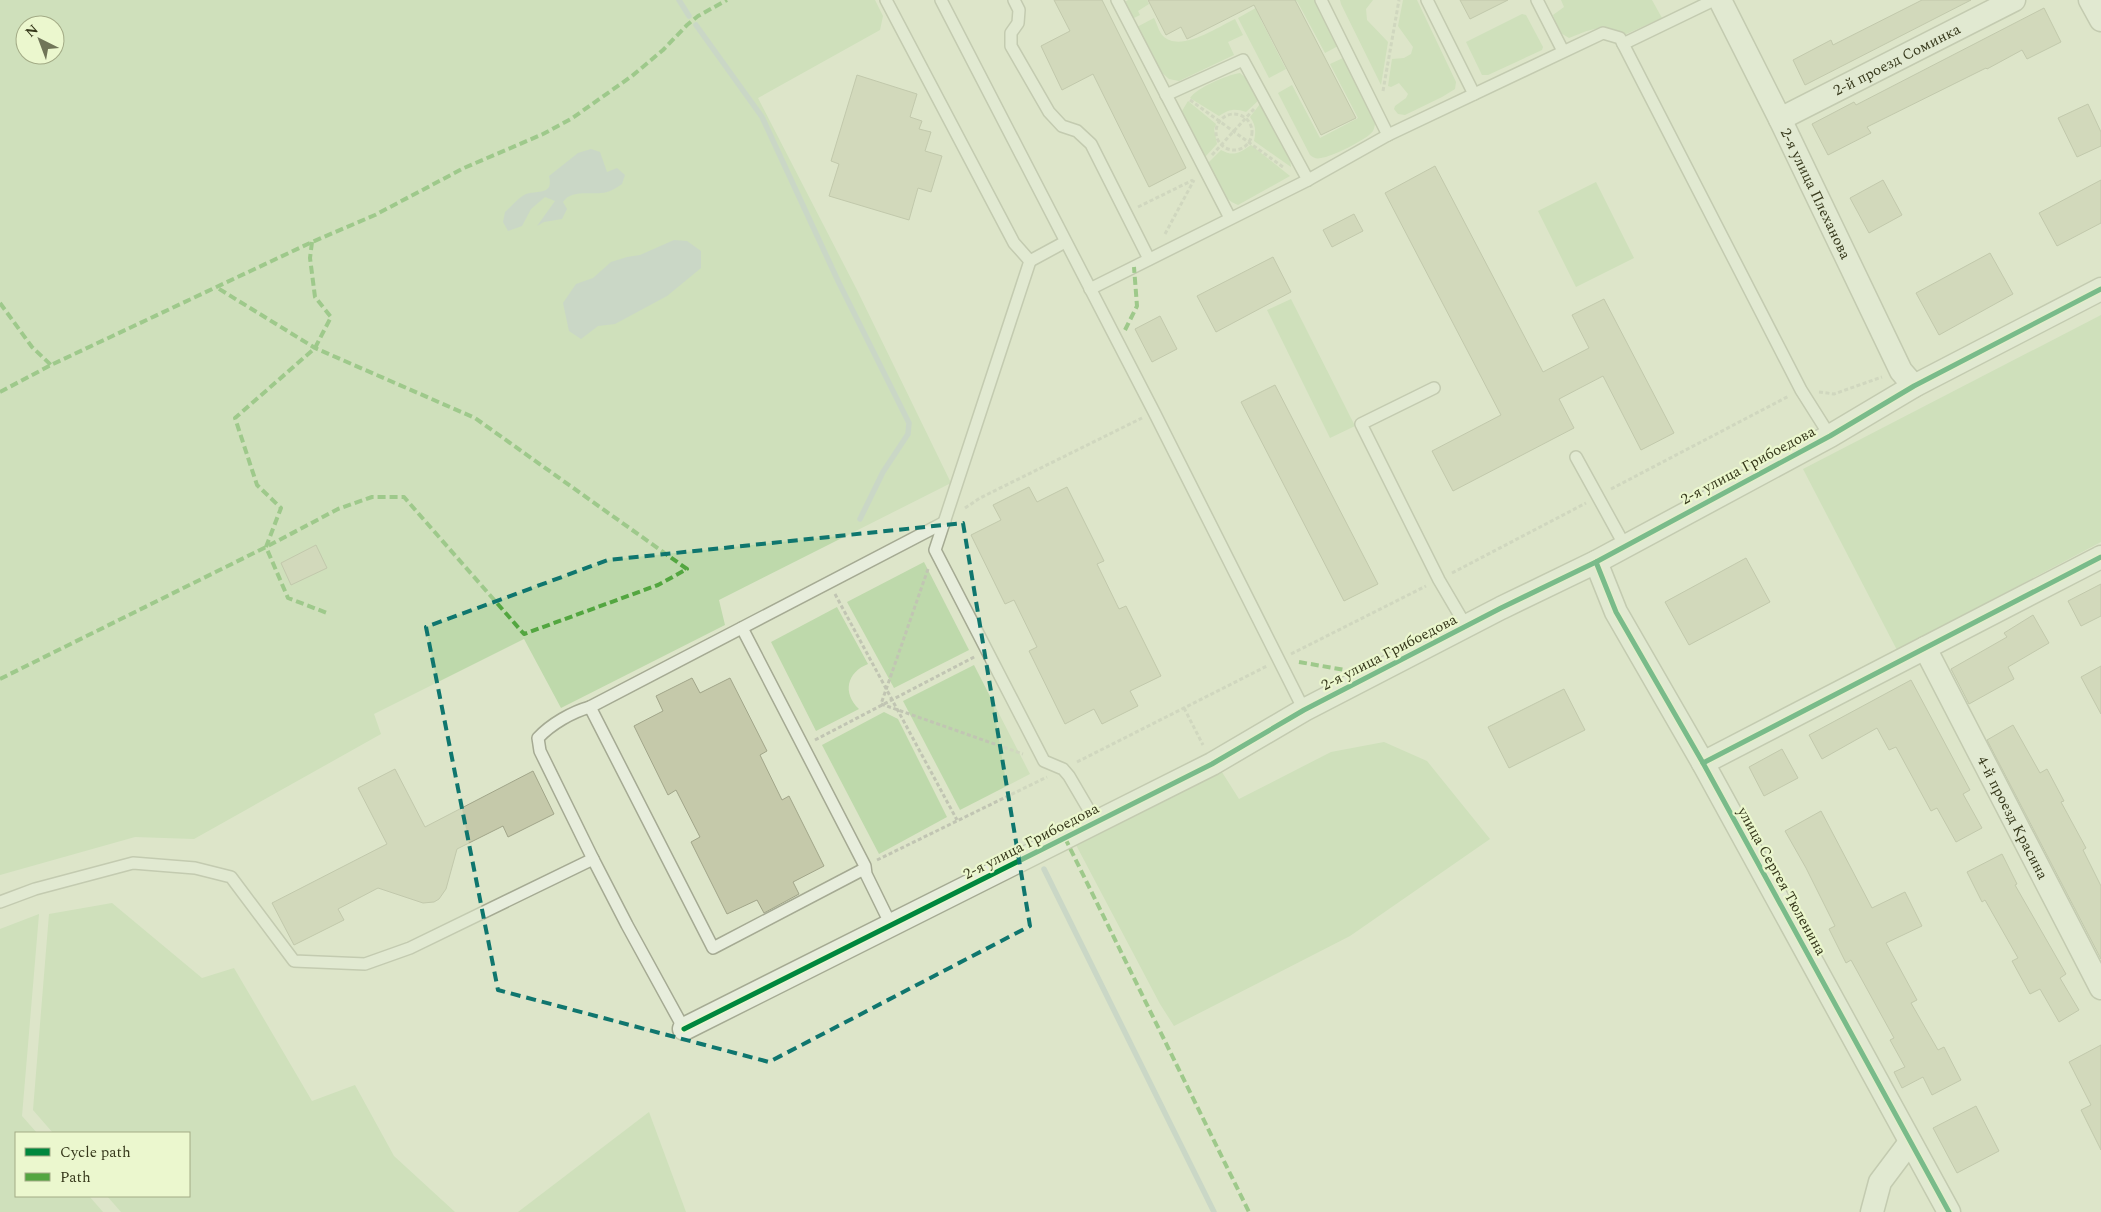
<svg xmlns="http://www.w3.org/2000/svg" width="2101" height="1212" viewBox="0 0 2101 1212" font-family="Spectral,serif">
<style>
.green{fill:#bed9ab;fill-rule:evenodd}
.water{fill:#b4c6c4}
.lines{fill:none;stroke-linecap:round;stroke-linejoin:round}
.stream{stroke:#b4c6c4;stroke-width:5.5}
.building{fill:#c5c9aa;stroke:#a1a589}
.service-casing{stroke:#a5aa93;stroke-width:14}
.minor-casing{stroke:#a5aa93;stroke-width:25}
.path{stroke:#c1c5b3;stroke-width:3;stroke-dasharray:4 2.5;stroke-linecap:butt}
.service{stroke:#e7eddc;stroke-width:11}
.minor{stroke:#e7eddc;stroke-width:22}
.quiet{stroke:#53a640;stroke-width:4;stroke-dasharray:8 4;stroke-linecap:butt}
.cycleway-casing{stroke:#ebf7ce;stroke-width:8}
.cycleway{stroke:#00873e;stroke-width:5}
.marked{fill:none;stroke:#0f766e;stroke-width:4;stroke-dasharray:10 6;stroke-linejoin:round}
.labels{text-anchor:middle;stroke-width:4.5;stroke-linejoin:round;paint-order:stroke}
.street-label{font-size:15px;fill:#36381b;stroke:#ebf7ce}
</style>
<rect width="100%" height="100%" fill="#dde5c9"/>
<g class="green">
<path d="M0 0H875L883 16 880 30 758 98 857 290 951 483 719 600 725 625 561 708 524 639 374 714 381 734 194 839 135 837 0 875ZM25 25H55V55H25Z"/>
<polygon points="1128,0 1147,0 1149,4 1138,11 1140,15 1132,19 1123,3"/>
<polygon points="1270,0 1315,0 1338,46 1325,53 1297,1 1261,20 1286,69 1269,78 1238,18"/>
<polygon points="1340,0 1373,0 1366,9 1367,20 1388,42 1381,85 1341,4"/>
<polygon points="1403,0 1417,0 1456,82 1455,89 1442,97 1405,115 1398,114 1394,109 1395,106 1406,98 1408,94 1399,83 1391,87 1388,86 1392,59 1404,58 1411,54 1413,47 1398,26"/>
<path d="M1561 0H1652L1662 18 1624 35C1602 23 1592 29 1569 38L1559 32 1553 15 1564 7Z"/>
<polygon points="1522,14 1526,15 1543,47 1542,50 1488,75 1482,75 1466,42"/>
<path d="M1154 18C1157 24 1159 32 1163 36 1180 53 1218 27 1235 19L1243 35 1228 42 1234 55 1179 81 1169 79 1160 71 1137 27Z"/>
<path d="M1343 58 1375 120C1375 123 1375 127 1373 131 1368 139 1331 157 1321 158 1316 159 1314 158 1310 155L1278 93 1292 85 1320 138 1358 118 1330 64Z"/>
<path d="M1240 73 1247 79 1260 99 1246 112C1235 108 1229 109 1219 116L1190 98C1198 87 1227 75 1240 73Z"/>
<polygon points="1188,101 1216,124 1214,129 1217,144 1205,157 1183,119 1182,111"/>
<path d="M1260 104 1290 160 1291 167 1254 141C1256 131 1256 125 1250 117Z"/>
<path d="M1251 145 1290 176 1238 205C1220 198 1215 180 1208 163L1221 150C1233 157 1240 153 1251 145Z"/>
<polygon points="1596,182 1634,258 1576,287 1538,211"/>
<polygon points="1291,299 1355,426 1330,438 1267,310"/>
<polygon points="2101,315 2101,542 1897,650 1803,469"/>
<polygon points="924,562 969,650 894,688 847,602"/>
<path d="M837 607 868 664C847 672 842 693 859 709L816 731 771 642Z"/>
<polygon points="974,665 1030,774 960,810 903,701"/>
<polygon points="884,712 898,719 947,817 879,854 822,745"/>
<polygon points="1384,742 1427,761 1490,839 1350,936 1174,1026 1160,1004 1075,843 1220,769 1239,799 1331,752"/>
<polygon points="112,903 202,978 234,968 312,1101 355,1085 394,1156 455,1212 121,1212 107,1196 189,1196 189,1133 53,1133 33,1110 49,914"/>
<polygon points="39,914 22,1116 37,1133 16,1133 16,1196 89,1196 103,1212 0,1212 0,929"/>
<polygon points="649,1112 686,1212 518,1212"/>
</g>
<g class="water">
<path d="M591 149 600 152 607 172 617 168 625 175 622 184C617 187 612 191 607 192 593 196 572 188 563 202L567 209 562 219 544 222 537 226 555 201 545 197 531 209 522 226 508 231 503 222 505 212C511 207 519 197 526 194 537 190 554 196 549 176L578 153Z"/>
<polygon points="674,240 687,241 701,251 701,268 667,296 615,324 598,326 581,339 569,331 563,303 576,284 593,278 611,262 627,257 640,255"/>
</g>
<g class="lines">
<g class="stream">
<polyline points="679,0 689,16"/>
<polyline points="696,25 762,117 839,283 909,423 908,434 883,472 860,519"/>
<polyline points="1044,869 1214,1212"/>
</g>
</g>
<g class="building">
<polygon points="1054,0 1102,0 1186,168 1149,187 1093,74 1062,90 1041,46 1070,31"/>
<polygon points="1148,0 1295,0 1356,118 1321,135 1254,5 1187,39 1181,27 1166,35"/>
<polygon points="1460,0 1508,0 1470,19"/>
<polygon points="1922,0 1971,0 1805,85 1793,60 1831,40 1833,45"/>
<polygon points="2044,8 2061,42 2027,59 2022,50 1987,69 1986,68 1867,127 1871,133 1828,155 1812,124 1854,102 1856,105"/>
<polygon points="857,75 917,94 910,117 922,121 919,129 931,132 925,151 942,156 931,192 918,188 909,220 829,196 839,164 831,161"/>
<polygon points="2088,104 2101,132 2101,146 2077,157 2058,118"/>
<polygon points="1435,166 1543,372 1589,348 1572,315 1604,299 1674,433 1641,450 1603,376 1559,399 1574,428 1453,491 1432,451 1501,415 1385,193"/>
<polygon points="1883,180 1902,215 1869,233 1850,198"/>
<polygon points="2101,180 2101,223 2057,246 2039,213"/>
<polygon points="1354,214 1363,231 1332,247 1323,230"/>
<polygon points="1990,253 2013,294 1939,335 1916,293"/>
<polygon points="1273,257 1291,292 1216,332 1197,296"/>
<polygon points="1160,316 1177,349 1152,362 1135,329"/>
<polygon points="1275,385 1378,584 1344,601 1241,402"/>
<polygon points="1029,487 1037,502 1067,487 1104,561 1097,564 1119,609 1126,606 1161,676 1130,691 1138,706 1102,724 1094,709 1065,724 1029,651 1037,647 1014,600 1005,604 971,535 1001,520 993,505"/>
<polygon points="316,545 327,568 291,585 281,563"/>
<polygon points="1746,558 1770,602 1689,645 1665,602"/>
<polygon points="2101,584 2101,616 2081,626 2068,601"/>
<polygon points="2033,615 2049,643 2008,667 2014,679 1969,704 1951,669 2007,637 2004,633"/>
<polygon points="2101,666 2101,714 2081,677"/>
<polygon points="692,678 700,693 730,678 767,751 760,755 782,800 789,796 824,866 793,882 799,894 764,913 757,900 727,914 691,842 700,837 676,790 668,795 634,726 663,711 656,696"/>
<polygon points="1911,680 1970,790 1963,794 1982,828 1956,842 1937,808 1931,811 1896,747 1889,750 1877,728 1822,759 1809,735"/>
<polygon points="1564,689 1585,730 1509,768 1488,727"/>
<polygon points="2013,725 2040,773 2047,769 2064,801 2061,802 2086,848 2083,850 2101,886 2101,959 1987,740"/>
<polygon points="1782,749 1798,778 1764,796 1749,767"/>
<polygon points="395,769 425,827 533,771 554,814 508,837 503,826 457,849 446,889 439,899 434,902 423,903 378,888 338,909 344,920 294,945 272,903 387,844 358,788"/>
<polygon points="1821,811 1872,908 1905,892 1922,926 1886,943 1917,1000 1911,1003 1938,1050 1944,1047 1961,1080 1932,1095 1923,1077 1902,1088 1894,1072 1905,1067 1890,1040 1894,1038 1851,960 1846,963 1829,929 1835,926 1806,868 1785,831"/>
<polygon points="2002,854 2017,884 2015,885 2066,974 2060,978 2079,1010 2059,1022 2040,989 2030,994 2012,961 2018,958 1985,900 1982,902 1967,872"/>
<polygon points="2101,1045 2101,1150 2081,1110 2091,1105 2069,1062"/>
<polygon points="1976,1106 1999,1151 1957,1173 1933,1128"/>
</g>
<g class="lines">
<g class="service-casing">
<g id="service">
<polyline points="886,0 1014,243 1030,261 1065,242"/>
<polyline points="941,0 1154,412 1304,710"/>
<polyline points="1014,0 1019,10 1018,23 1011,33 1011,46 1049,112 1062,126 1077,131 1091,144 1149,259"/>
<polyline points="1117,0 1230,218"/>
<polyline points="1321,0 1388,135"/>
<polyline points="1427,0 1474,94"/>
<polyline points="1537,0 1563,51"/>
<polyline points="1623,44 1714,0"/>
<polyline points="1166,95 1243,60 1308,180"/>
<polyline points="1030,261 935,550 1044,761 1063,769 1069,776 1096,822"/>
<polyline points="1090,289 1308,180 1388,135 1603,33 1620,38 1801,390 1830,436"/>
<polyline points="1434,388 1361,424 1439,580 1466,626"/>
<polyline points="1576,457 1625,546"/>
<polyline points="742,628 865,866 866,874 891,925"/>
<path d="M590 707C572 712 551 724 538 738L540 751 593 859"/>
<polyline points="864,869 713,948 590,707 945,522"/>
<polyline points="0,902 35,889 133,863 195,868 231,877 294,961 365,964 410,948 593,859 627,925 684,1029"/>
</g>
</g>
<g class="minor-casing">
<g id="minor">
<path id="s1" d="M1720 0 1780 119 1901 371 1914 386"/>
<polyline points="2090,0 2101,20"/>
<path id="s2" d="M1780 119 2014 0"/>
<polyline points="1596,562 1616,612 1703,763 1949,1212"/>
<path id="s3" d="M1925 648 2101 988"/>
<polyline points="1703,763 2101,557"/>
<polyline points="684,1029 1212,764 1304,710 1501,608 1596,562 1830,436 1914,386 2101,289"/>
<polyline points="1872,1212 1880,1182 1910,1142"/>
</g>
</g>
<g class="path">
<polyline points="1383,91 1399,0"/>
<polyline points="1190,100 1283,167"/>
<circle cx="1234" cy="132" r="18"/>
<polyline points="1212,155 1254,109"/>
<polyline points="1138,207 1193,180"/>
<polyline points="1165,234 1194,180"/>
<polyline points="1819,392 1834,394 1882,377"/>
<polyline points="1611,489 1789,396"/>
<polyline points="965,508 980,498 1142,418"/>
<polyline points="928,569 881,704 1023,754"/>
<polyline points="1452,573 1586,503"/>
<polyline points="835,594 957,820"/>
<polyline points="1291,654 1426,586"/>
<polyline points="1184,708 1203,745"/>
<polyline points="815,740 976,656"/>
<polyline points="1077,762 1267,666"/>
<polyline points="877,860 1047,777"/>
</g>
<use href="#service" class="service"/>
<use href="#minor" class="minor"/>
<g class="quiet">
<polyline points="312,242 310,258 315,297 331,317 315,348 235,418 257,485 281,508 266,547 288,598 327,613"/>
<polyline points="0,303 32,347 51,365"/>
<polyline points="1125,330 1137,306 1134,267"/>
<polyline points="0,392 51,365 312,242 375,215 464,168 543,134 571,119 632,76 663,50 687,25 698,16 727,0"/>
<polyline points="1299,662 1345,670"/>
<polyline points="0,679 266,547 338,509 372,497 404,497 524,634 658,585 687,569 475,418 315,348 216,287"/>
<polyline points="1065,838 1249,1212"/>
</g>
<g class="cycleway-casing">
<g id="cycleway">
<polyline points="1596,562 1616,612 1703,763 1949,1212"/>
<polyline points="1703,763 2101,557"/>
<polyline points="684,1029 1212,764 1304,710 1501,608 1596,562 1830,436 1914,386 2101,289"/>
</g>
</g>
<use href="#cycleway" class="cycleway"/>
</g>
<path d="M0 0H2101V1212H0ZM963 523 1030 926 769 1062 498 990 426 627 608 560Z" fill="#dde5c9" fill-opacity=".55" fill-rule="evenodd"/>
<path class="marked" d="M963 523 1030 926 769 1062 498 990 426 627 608 560Z"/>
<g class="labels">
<g class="street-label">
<text dy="5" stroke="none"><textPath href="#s2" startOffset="131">2-й проезд Соминка</textPath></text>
<text dy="5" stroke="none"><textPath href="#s1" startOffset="216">2-я улица Плеханова</textPath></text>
<text transform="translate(1748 465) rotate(-28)" y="5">2-я улица Грибоедова</text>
<text transform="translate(1389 652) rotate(-27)" y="5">2-я улица Грибоедова</text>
<text dy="5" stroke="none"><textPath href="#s3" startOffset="191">4-й проезд Красина</textPath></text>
<text transform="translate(1031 841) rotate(-27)" y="5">2-я улица Грибоедова</text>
<text transform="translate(1782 881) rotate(61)" y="5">улица Сергея Тюленина</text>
</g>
</g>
<rect x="15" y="1132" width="175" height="65" fill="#ebf7ce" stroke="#a3ab86"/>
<rect x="25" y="1148" width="25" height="8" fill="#00873e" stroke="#a3ab86"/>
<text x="60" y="1157" font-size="15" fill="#36381b">Cycle path</text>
<rect x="25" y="1173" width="25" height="8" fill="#53a640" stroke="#a3ab86"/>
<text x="60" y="1182" font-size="15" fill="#36381b">Path</text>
<g transform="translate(40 40) rotate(318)"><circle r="24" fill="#ebf7ce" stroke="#a3ab86"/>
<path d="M0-4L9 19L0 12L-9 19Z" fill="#707558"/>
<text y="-8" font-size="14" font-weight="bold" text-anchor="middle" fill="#36381b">N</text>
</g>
</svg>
